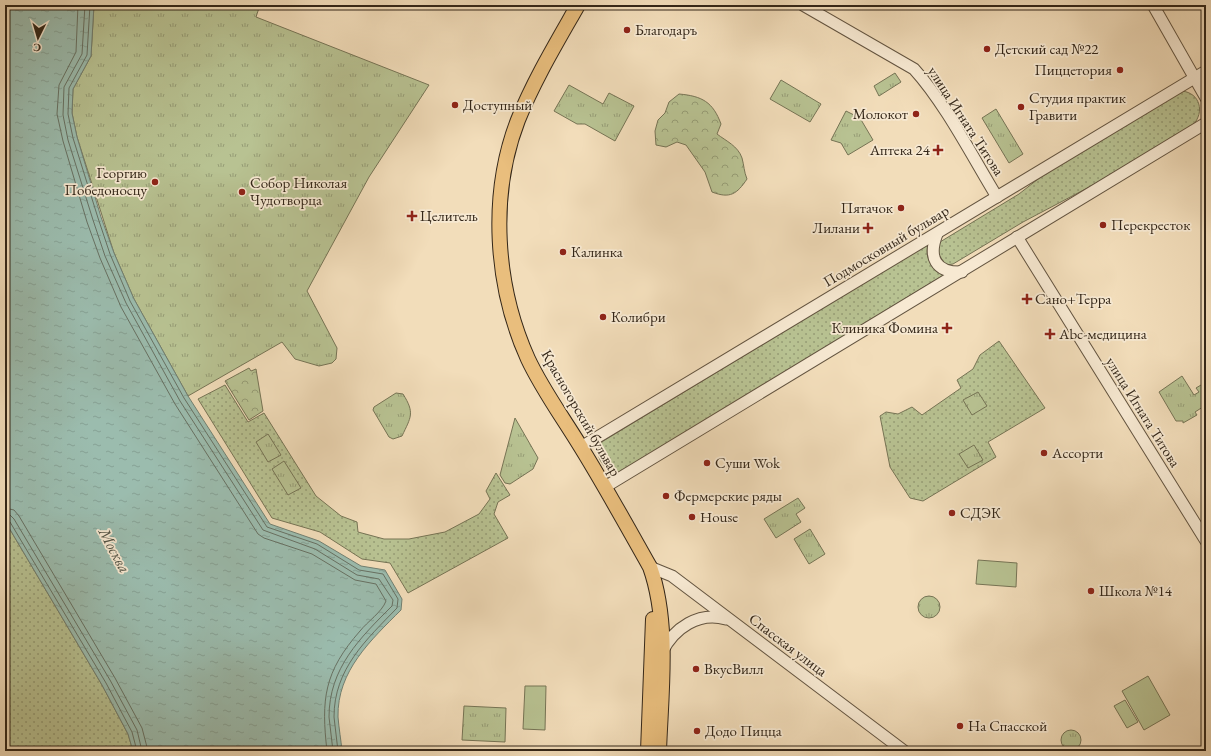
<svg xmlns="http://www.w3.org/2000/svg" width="1211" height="756" viewBox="0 0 1211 756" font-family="'EB Garamond',serif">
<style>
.grass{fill:url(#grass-dots);stroke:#767455}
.forest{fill:url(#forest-crowns);stroke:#767455}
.park{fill:url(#park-tufts);stroke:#767455}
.garden{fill:#b8c292;stroke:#767455}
.water{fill:url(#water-ripples);stroke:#718072}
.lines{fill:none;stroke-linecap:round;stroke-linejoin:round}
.shore{stroke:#677163;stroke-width:1}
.minor-casing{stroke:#635440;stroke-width:13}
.major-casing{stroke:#332618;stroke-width:16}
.minor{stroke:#f7e9d2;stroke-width:11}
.major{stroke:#e9be7d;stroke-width:14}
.poi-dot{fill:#8f2418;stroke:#f7e9d2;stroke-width:1.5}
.labels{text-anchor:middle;stroke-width:3.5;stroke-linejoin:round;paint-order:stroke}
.poi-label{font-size:15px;fill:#332618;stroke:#f7e9d2;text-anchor:start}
.street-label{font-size:15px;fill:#332618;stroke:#f7e9d2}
.water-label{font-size:16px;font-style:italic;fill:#525345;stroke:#f7e9d2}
</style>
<defs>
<pattern id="grass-dots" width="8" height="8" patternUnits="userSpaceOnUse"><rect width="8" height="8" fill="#b8c292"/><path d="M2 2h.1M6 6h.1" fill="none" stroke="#969d76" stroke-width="1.8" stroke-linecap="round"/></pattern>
<pattern id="forest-crowns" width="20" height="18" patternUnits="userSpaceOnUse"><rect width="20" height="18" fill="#b8c292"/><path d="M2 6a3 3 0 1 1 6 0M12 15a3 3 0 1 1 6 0" fill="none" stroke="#969d76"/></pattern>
<pattern id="park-tufts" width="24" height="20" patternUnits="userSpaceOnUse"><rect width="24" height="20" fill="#b8c292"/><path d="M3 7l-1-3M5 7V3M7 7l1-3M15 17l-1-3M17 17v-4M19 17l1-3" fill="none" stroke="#969d76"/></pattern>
<pattern id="water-ripples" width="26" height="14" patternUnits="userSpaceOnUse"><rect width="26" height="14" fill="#9bbcae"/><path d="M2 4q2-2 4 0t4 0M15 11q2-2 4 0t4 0" fill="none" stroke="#86a195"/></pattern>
</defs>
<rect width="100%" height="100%" fill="#f2ddba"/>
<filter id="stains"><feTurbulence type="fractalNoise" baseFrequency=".005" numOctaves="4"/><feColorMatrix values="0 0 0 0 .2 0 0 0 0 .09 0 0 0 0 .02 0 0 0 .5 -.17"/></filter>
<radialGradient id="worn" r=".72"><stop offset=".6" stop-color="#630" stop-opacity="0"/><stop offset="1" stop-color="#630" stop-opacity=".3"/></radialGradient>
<g class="grass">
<path d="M1182 91C1200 93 1205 112 1193 125L1093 185 1023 222 953 264 946 265 937 252 940 242 1019 194 1047 172Z"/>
<path d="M928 244C924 260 933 269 947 273L619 473C604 470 594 458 600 443Z"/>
<polygon points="999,341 1045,408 988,442 996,457 923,501 910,498 890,467 880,416 886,412 898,414 912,407 922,415 961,388 957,380 973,369 980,355"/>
<polygon points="225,385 248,422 264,413 316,496 341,516 357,522 358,532 384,539 409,539 445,532 479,514 490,499 486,491 496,473 510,495 498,502 494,514 508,538 408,593 390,563 362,559 320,532 272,518 198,399"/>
<polygon points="5,521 102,685 128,734 133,751 5,751"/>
</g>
<g class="forest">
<path d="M679 94C702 96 713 102 721 124L717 134C726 141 738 146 742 158 744 165 744 172 747 179 737 194 730 199 712 192L705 172 686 145 677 142 666 147 656 145 655 131 658 120 665 113 669 102Z"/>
<polygon points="249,368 251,371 256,369 263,411 249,420 225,381"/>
</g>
<g class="park">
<polygon points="94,5 260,5 256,17 429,85 369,177 307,291 337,348 336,359 332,363 319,366 295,359 282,342 188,396 134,299 114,253 77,137 72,113 73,89 91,56"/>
<polygon points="895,73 901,82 879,96 874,86"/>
<polygon points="781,80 821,104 810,122 770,99"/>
<polygon points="569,85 603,104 609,93 634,106 615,141 585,124 577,124 554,111"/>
<polygon points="996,109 1023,154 1009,163 982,118"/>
<polygon points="846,111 860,118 873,140 848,155 841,143 831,140"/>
<polygon points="1182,376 1194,395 1199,392 1196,388 1206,382 1206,405 1195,412 1197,415 1183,423 1183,421 1176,421 1159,392"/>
<polygon points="978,392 987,406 972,415 963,400"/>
<path d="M396 393 403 394C415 413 411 417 402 436L393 439 389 437 373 410 374 407Z"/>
<polygon points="515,418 538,458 533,469 510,484 505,483 500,475"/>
<polygon points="268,434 281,455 268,462 256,442"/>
<polygon points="974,445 983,460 968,468 959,454"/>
<polygon points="284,461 301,488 288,495 272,469"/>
<polygon points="798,498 805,508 796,514 801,522 776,538 764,519"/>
<polygon points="810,529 825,554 809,564 794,539"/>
<circle cx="929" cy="607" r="11"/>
<polygon points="464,706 506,708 505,742 462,740"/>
<circle cx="1071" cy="740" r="10"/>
</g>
<g class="garden">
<polygon points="978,560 1017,563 1016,587 976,584"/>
<polygon points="1148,676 1170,715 1144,730 1122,691"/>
<polygon points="525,686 546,686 545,730 523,729"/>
<polygon points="1125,700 1138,722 1127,728 1114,706"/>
</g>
<path class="water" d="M5 5H94L91 56 73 89 72 113 77 137 101 217 114 253 134 299 188 396 270 524 319 541 361 566 385 570 402 599 401 610C371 640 337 671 338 717 339 729 341 740 342 751H133L128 734 102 685 5 521Z"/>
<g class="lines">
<g class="shore">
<path d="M78 5 76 52 59 85 57 114 63 141 87 222 100 258 121 307 175 404 258 534 264 538 312 554 355 580 376 584 386 601C382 612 367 622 360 631 324 672 321 699 327 751"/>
<path d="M85 5 82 54 64 87 63 115 68 140 93 220 105 256 126 303 180 401 263 530 315 549 357 575 379 579 393 600 392 606C360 638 329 668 329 717 330 728 332 740 333 751"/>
<path d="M90 5 87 55 69 88 68 114 73 138 98 218 110 254 130 301 184 398 267 527 317 544 359 570 383 574 398 599 397 608C366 640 334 669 334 717 335 728 337 740 338 751"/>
<polyline points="5,508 14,510 19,516 115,678 142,728 148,751"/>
<polyline points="5,514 10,515 14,519 110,680 137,730 142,751"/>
<polyline points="5,519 10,522 106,683 132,732 137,751"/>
</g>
<g class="minor-casing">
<g id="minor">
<path d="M803 5 914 69C945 103 972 156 997 197"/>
<polyline points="1153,5 1206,98"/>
<path d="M937 234C928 257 935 273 962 272"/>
<polyline points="1017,237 1206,541"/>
<polyline points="581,447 1206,71"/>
<polyline points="605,487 1206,123"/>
<polyline points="650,567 672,576 904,751"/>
<path d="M662 652C674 628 699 611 726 619"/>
</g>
</g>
<g class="major-casing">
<g id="major">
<path d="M578 5C557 42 534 80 518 120 489 195 495 286 528 359 543 391 564 419 582 449 606 488 628 528 650 567 670 623 661 693 659 751"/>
<polyline points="648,751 653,619"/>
</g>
</g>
<use href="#minor" class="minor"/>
<use href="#major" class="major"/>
</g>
<g class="poi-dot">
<circle cx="627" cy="30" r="4"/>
<circle cx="987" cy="49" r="4"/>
<circle cx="1120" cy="70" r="4"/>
<circle cx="455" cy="105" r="4"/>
<circle cx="1021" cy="107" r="4"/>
<circle cx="916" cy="114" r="4"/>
<path d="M936 144h4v4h4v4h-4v4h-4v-4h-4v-4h4z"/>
<circle cx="155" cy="182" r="4"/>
<circle cx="242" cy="192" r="4"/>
<circle cx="901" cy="208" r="4"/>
<path d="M410 210h4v4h4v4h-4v4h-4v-4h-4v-4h4z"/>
<circle cx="1103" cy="225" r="4"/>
<path d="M866 222h4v4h4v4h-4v4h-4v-4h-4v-4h4z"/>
<circle cx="563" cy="252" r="4"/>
<path d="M1025 293h4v4h4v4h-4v4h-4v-4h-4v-4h4z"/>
<circle cx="603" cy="317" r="4"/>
<path d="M945 322h4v4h4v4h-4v4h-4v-4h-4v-4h4z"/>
<path d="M1048 328h4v4h4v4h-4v4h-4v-4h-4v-4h4z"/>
<circle cx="1044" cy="453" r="4"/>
<circle cx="707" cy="463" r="4"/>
<circle cx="666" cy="496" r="4"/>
<circle cx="952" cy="513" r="4"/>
<circle cx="692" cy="517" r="4"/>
<circle cx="1091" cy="591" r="4"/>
<circle cx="696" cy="669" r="4"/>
<circle cx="960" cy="726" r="4"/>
<circle cx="697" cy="731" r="4"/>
</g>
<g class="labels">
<g class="poi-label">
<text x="635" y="35">Благодаръ</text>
<text x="995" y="54">Детский сад №22</text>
<text x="1112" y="75" text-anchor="end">Пиццетория</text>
<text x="1029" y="103">Студия практик<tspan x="1029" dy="17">Гравити</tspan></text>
<text x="463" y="110">Доступный</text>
<text x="908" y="119" text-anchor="end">Молокот</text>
<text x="930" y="155" text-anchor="end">Аптека 24</text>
<text x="147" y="178" text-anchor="end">Георгию<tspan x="147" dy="17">Победоносцу</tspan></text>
<text x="250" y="188">Собор Николая<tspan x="250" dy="17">Чудотворца</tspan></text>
<text x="893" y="213" text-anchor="end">Пятачок</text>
<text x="420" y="221">Целитель</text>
<text x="1111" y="230">Перекресток</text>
<text x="860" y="233" text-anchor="end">Лилани</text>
<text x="571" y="257">Калинка</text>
<text x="1035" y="304">Сано+Терра</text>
<text x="611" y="322">Колибри</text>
<text x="938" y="333" text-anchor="end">Клиника Фомина</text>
<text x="1059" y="339">Abc-медицина</text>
<text x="1052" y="458">Ассорти</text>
<text x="715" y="468">Суши Wok</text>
<text x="674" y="501">Фермерские ряды</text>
<text x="960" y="518">СДЭК</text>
<text x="700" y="522">House</text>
<text x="1099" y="596">Школа №14</text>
<text x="704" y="674">ВкусВилл</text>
<text x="968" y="731">На Спасской</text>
<text x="705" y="736">Додо Пицца</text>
</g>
<g class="street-label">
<text transform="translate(966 121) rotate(57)" y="5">улица Игната Титова</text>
<text transform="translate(886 246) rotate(-31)" y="5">Подмосковный бульвар</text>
<text transform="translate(1143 412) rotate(58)" y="5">улица Игната Титова</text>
<text transform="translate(581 413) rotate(60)" y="5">Красногорский бульвар</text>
<text transform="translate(788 645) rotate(37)" y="5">Спасская улица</text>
</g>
<g class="water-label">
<text transform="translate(115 550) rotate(62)" y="6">Москва</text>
</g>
</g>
<rect width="1211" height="756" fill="none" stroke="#f2ddba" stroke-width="20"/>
<rect x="6" y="6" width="1199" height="744" fill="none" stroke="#332618" stroke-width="2"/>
<rect x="10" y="10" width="1191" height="736" fill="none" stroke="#332618"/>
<g transform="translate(38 38) rotate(185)" stroke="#f7e9d2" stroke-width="3" paint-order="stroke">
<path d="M0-3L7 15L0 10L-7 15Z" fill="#332618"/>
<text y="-6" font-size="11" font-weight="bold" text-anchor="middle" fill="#332618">С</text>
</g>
<rect width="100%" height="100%" filter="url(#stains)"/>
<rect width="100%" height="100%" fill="url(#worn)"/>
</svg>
